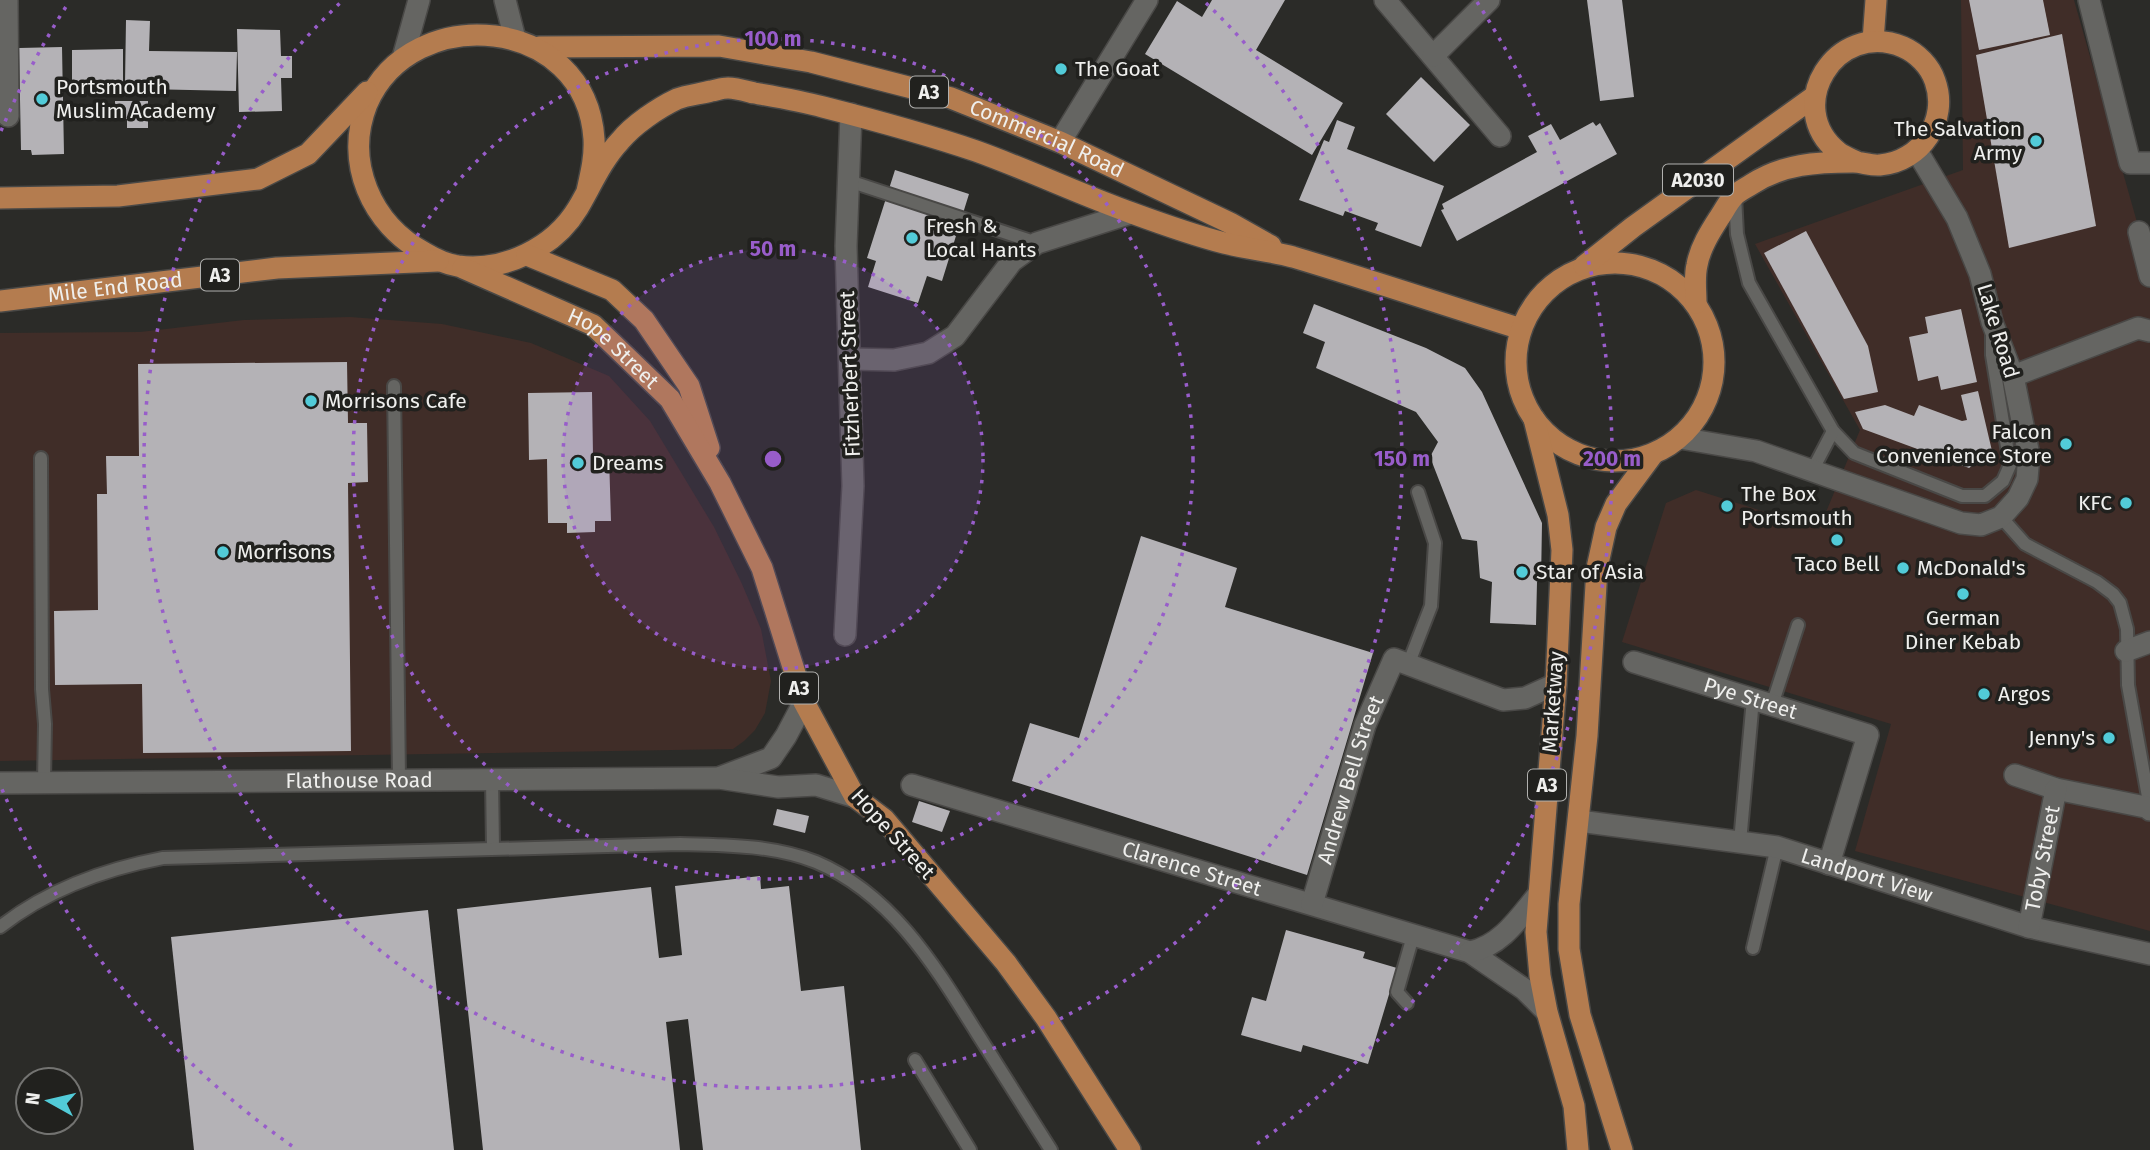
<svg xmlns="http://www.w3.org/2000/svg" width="2150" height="1150" viewBox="0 0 2150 1150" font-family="'Fira Sans',sans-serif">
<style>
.commercial{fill:#402d28}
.building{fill:#b4b2b6}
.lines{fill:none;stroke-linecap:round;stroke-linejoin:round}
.lane-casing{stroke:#494846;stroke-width:16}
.street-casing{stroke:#494846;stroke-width:24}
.primary-casing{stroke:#494846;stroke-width:24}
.lane{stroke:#656562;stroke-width:12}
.street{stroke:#656562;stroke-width:21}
.primary{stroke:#b47c4f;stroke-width:21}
.ring{fill:none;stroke:#985dca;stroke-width:3.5;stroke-dasharray:3.5 7}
.poi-dot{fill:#52cbd8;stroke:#21211e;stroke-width:2.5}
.labels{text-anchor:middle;stroke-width:7;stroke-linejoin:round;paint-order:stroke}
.shield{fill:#21211e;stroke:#b1b1af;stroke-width:2}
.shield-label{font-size:19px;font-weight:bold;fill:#efefed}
.poi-label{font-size:21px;fill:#efefed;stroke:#21211e;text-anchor:start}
.street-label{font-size:21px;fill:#efefed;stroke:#21211e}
.centre{fill:#985dca;stroke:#21211e;stroke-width:3.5}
.ring-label{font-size:21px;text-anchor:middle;font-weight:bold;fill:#985dca;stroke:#21211e;stroke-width:7;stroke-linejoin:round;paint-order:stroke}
</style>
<rect width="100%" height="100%" fill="#2b2b28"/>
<g class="commercial">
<polygon points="1961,0 2074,0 2150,268 2150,931 1855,851 1891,724 1622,642 1666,503 1696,490 1819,529 1860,430 1755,244 1963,170"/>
<polygon points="350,317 442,324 531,343 609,376 650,421 714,527 742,584 761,629 771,681 765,713 755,730 744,741 733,749 0,761 0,333 140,332 244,320"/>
</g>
<g class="building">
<polygon points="1212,0 1285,0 1256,50 1343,103 1312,155 1145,54 1177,1 1202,17"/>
<polygon points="1587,0 1622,0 1634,97 1600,101"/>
<polygon points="1969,0 2043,0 2050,35 1979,50"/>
<polygon points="126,20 150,21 149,51 237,52 236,91 144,89 144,84 125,84"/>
<polygon points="237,29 280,30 281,56 292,56 292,78 281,78 282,111 239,112"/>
<polygon points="2062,34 2096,226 2009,248 1976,55"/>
<polygon points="62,47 64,154 32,155 31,150 21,150 19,48"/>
<polygon points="123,49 123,89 72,89 72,50"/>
<polygon points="1421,77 1470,125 1434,162 1386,114"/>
<polygon points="115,101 148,101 148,128 127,128 127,119 115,119"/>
<polygon points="1337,120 1355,127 1347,149 1444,186 1421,247 1375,230 1378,223 1345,211 1343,216 1299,200 1324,140 1329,142"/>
<polygon points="1593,122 1596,126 1600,123 1617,154 1457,241 1441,210 1444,209 1442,204 1537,152 1528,136 1551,124 1560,140"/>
<polygon points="895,170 969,194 942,281 927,276 918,303 868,287 876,261 867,258"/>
<polygon points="1806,231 1868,346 1878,392 1844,399 1764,253"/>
<polygon points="1314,304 1426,348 1465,368 1482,392 1542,523 1541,582 1537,582 1536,625 1490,623 1492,582 1480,578 1477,541 1462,539 1430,457 1438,442 1416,412 1316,368 1325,342 1303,333"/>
<polygon points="1961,309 1977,382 1941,390 1938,376 1918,381 1909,337 1928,333 1925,317"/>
<polygon points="347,362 348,423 367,423 368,482 348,483 351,751 143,753 142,684 55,685 54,611 98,610 97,494 107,494 106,456 139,456 138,364"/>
<polygon points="1978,391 1992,451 1969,468 1863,429 1855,412 1885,405 1914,416 1919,405 1962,421 1967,420 1961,395"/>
<polygon points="592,392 593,456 609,456 611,521 595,521 595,532 567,533 567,523 548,523 547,459 529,460 528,393"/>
<polygon points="1141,536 1237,568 1225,607 1373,653 1307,875 1012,781 1030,723 1079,738"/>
<polygon points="919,801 950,811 942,832 912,822"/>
<polygon points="777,809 809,816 805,833 773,825"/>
<polygon points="760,876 761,889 789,886 801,991 844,986 861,1150 703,1150 688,1019 666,1022 680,1150 483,1150 457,909 651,887 659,958 682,955 675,886"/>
<polygon points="428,910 454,1150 194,1150 171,937"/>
<polygon points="1286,930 1365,952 1363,958 1397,968 1368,1064 1303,1045 1301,1052 1241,1035 1252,997 1266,1001"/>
</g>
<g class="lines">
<g class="lane-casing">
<g id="lane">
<polyline points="849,181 1037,243"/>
<polyline points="1735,196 1737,234 1749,283 1833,431 1854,453 1962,496 1985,496 2003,481 2010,465 1992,355 1992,335"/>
<polyline points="394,386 399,779"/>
<polyline points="41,458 42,689 45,724 44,782"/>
<polyline points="1812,471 1833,431"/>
<polyline points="2001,517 2025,544 2097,582 2113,594 2120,603 2127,629 2128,685 2150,808"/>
<polyline points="1408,665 1431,606 1435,543 1418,492"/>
<polyline points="1772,705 1798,625"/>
<polyline points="492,779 493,848"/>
<polyline points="1740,842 1753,699"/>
<path d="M0 927C47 890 105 869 163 858L680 844C725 845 773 845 816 862 892 894 935 966 977 1033 1002 1072 1026 1111 1051 1150"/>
<polyline points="1753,948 1777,847"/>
<polyline points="1407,1003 1397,992 1413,936"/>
<polyline points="915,1060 970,1150"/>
</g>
</g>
<g class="street-casing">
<g id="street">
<polyline points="7,0 8,116"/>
<polyline points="505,0 514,35"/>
<polyline points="1385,0 1500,136"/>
<polyline points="2089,0 2130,163 2150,163"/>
<polyline points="404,54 419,0"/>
<polyline points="1433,56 1489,0"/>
<polyline points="1060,142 1147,0"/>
<polyline points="2139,232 2150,276"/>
<polyline points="851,359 894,360 928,353 955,336 1012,261 1037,243 1131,213"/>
<polyline points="2013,376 2138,328 2150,331"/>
<polyline points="1680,438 1756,451 1961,523 1981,525 2001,517 2018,498 2027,479 2029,455 2013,376 1992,322 1980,274 1957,218 1917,151"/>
<polyline points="845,635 853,486 846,246 851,114"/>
<polyline points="2126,651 2150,642"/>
<path id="s1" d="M1634 662 1868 735 1829 864"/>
<polyline points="2015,775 2056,789 2150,808 2150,810"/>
<polyline points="721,777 771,758 786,736 804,702"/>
<path id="s2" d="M0 783 719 778 778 787 816 785 855 797"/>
<path id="s3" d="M912 785 1470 952 1524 989 1547 1012"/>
<path id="s4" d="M1579 821 1777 847 2029 927 2150 954"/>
<path id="s5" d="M1312 904 1365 725 1394 659 1503 700 1525 698 1556 684"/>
<path id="s6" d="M2029 927 2056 789"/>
<path d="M1470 952C1501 946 1519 918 1538 895"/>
</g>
</g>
<g class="primary-casing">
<g id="primary">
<polyline points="1873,41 1876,0"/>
<path id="s7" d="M539 47 719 46 811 62 951 98 1060 142 1230 223 1271 246"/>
<path d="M587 191C591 173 595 157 594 139 586 15 412 0 367 104 344 162 371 224 425 253 435 259 445 264 458 266 504 272 554 248 578 208 591 186 602 160 620 141 633 125 658 108 677 99 687 95 700 94 711 91 717 90 722 88 728 88 736 88 746 91 754 93 777 97 801 101 823 107 874 120 926 134 976 151 1029 170 1079 194 1132 213 1162 224 1193 235 1224 243 1247 249 1271 251 1293 257 1370 280 1445 305 1521 329"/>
<polyline points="0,198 118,196 258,179 308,154 367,92"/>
<polyline points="527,255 612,290 644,320 689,386 709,448"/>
<circle cx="1615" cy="362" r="99"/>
<polyline points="1584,266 1633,227 1815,96"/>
<path id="s8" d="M463 268 593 325 670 399 720 483 762 568 804 702 855 797 884 819 1006 963 1046 1018 1130 1150"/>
<path id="s9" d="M0 301 277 268 438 261"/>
<path d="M1696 303C1696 291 1694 277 1697 265 1700 248 1710 232 1719 218 1724 211 1728 202 1734 196 1739 191 1746 188 1752 184 1783 164 1817 162 1853 162 1862 162 1871 166 1880 165 1921 162 1949 120 1935 81 1930 66 1917 53 1903 47 1836 19 1782 107 1838 152 1843 156 1851 159 1857 162"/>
<polyline points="1534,419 1558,515 1562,550 1556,684 1536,932 1540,976 1547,1012 1574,1106 1578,1150"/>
<polyline points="1622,1150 1580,1015 1569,949 1569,904 1587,736 1597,568 1606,527 1616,504 1653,454"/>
</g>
</g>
<use href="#lane" class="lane"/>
<use href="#street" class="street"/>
<use href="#primary" class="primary"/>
</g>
<circle cx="773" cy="459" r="210" fill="#985dca" fill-opacity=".12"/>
<g class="ring">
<circle cx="773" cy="459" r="210"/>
<circle cx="773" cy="459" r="420"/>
<path d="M1206 3A629 629 0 1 1 340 3"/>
<path d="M292 1146A839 839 0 0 1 1 787M1 131A839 839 0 0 1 69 2M1477 2A839 839 0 0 1 1254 1146"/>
</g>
<g class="poi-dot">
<circle cx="1061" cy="69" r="7"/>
<circle cx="42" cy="99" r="7"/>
<circle cx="2036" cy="141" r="7"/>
<circle cx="912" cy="238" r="7"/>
<circle cx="311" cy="401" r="7"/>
<circle cx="2066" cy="444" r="7"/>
<circle cx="578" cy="463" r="7"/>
<circle cx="2126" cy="503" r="7"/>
<circle cx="1727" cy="506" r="7"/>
<circle cx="1837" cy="540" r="7"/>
<circle cx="223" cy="552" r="7"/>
<circle cx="1903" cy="568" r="7"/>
<circle cx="1522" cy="572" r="7"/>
<circle cx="1963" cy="594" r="7"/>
<circle cx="1984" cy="694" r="7"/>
<circle cx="2109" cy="738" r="7"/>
</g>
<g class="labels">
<g class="shield">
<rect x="910" y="76.5" width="38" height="31" rx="5"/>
<rect x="1663" y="164.5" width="70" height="31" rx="5"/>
<rect x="201" y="259.5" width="38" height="31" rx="5"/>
<rect x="780" y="672.5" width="38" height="31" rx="5"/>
<rect x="1528" y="769.5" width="38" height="31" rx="5"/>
</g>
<g class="shield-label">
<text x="929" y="99">A3</text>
<text x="1698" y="187">A2030</text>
<text x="220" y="282">A3</text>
<text x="799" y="695">A3</text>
<text x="1547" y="792">A3</text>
</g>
<g class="poi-label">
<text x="1075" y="76">The Goat</text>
<text x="56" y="94">Portsmouth<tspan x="56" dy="24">Muslim Academy</tspan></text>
<text x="2022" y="136" text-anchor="end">The Salvation<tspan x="2022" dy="24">Army</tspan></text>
<text x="926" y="233">Fresh &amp;<tspan x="926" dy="24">Local Hants</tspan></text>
<text x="325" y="408">Morrisons Cafe</text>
<text x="2052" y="439" text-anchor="end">Falcon<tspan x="2052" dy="24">Convenience Store</tspan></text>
<text x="592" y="470">Dreams</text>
<text x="1741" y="501">The Box<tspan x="1741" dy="24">Portsmouth</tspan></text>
<text x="2112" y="510" text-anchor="end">KFC</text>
<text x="237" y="559">Morrisons</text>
<text x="1837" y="571" text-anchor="middle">Taco Bell</text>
<text x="1917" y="575">McDonald's</text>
<text x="1536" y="579">Star of Asia</text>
<text x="1963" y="625" text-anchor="middle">German<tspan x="1963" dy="24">Diner Kebab</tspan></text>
<text x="1998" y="701">Argos</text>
<text x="2095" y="745" text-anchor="end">Jenny's</text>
</g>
<g class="street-label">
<text dy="7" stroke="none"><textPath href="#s7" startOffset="522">Commercial Road</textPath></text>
<text dy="7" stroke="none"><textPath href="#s9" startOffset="116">Mile End Road</textPath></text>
<text transform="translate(1998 331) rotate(73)" y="7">Lake Road</text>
<text dy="7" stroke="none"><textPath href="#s8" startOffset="172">Hope Street</textPath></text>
<text transform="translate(850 374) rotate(-92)" y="7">Fitzherbert Street</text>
<text dy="7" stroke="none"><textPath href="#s1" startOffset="122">Pye Street</textPath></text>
<text transform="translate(1553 702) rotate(-86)" y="7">Marketway</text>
<text dy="7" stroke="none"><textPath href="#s2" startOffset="359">Flathouse Road</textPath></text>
<text dy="7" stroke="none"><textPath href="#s5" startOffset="130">Andrew Bell Street</textPath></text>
<text transform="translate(893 834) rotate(48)" y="7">Hope Street</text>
<text dy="7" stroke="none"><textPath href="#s6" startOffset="70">Toby Street</textPath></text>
<text dy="7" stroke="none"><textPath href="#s3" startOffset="292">Clarence Street</textPath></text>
<text dy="7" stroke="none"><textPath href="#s4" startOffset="294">Landport View</textPath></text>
</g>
</g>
<circle cx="773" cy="459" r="10" class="centre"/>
<g class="ring-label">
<text x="773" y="46">100 m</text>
<text x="773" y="256">50 m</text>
<text x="1402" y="466">150 m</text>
<text x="1612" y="466">200 m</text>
</g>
<g transform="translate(49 1101) rotate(278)"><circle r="33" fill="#21211e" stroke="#737371" stroke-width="2"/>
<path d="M0-5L12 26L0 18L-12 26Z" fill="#52cbd8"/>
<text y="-10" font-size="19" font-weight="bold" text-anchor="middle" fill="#efefed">N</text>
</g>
</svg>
